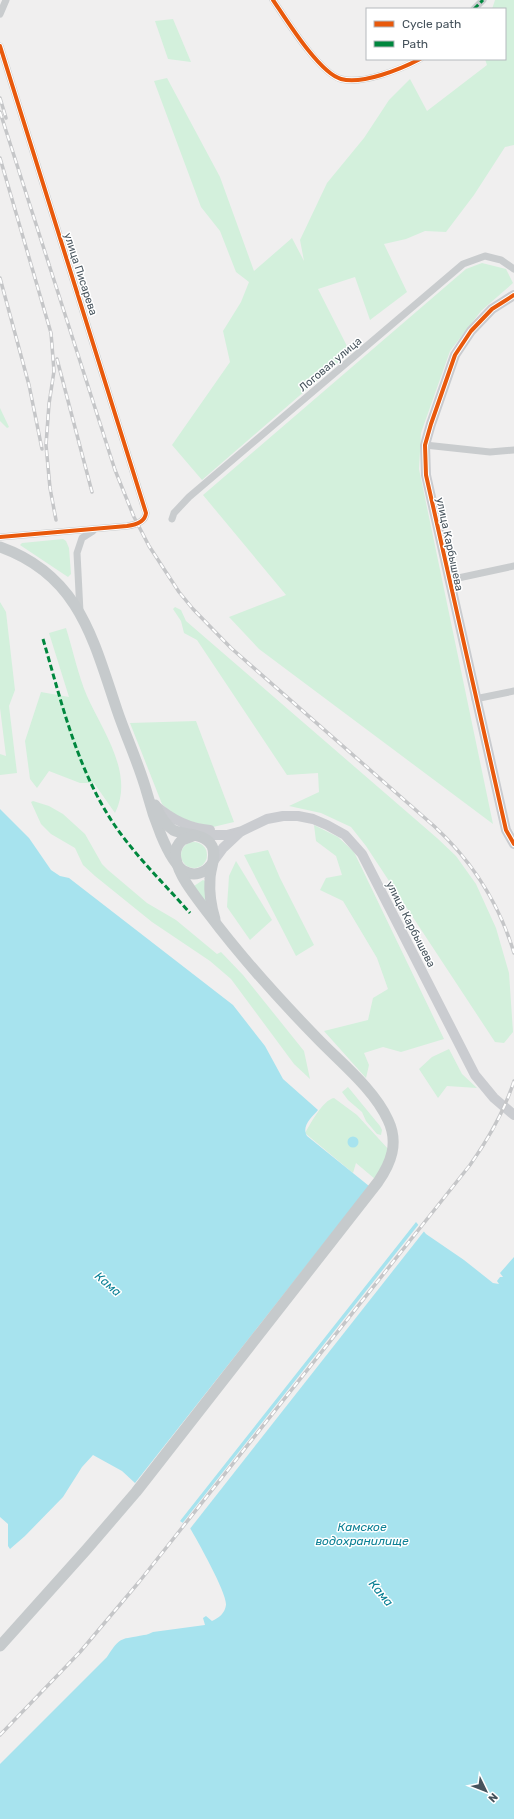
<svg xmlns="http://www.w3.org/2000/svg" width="514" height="1819" viewBox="0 0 514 1819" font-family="Rubik,sans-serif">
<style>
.green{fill:#d3f0dc}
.water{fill:#a7e3ee}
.pier{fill:#f0efef}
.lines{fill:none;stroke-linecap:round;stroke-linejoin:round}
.street{stroke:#c9ccce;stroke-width:7}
.secondary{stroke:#caccd0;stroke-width:10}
.primary{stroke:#c6cacc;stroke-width:11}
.rail-casing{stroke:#c5c6c8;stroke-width:3.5}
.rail{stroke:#fff;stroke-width:2;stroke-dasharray:6;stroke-linecap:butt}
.quiet{stroke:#00873e;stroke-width:3;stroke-dasharray:6 3;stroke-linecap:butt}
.cycleway-casing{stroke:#fff;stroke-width:6}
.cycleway{stroke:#e8590c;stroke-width:4}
.labels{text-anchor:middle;stroke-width:3;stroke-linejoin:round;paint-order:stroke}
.street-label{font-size:11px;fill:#46535c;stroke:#fff}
.water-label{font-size:12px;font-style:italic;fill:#0b8095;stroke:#fff}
</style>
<rect width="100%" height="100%" fill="#f0efef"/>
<g class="green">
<polygon points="495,0 514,0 514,145 505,147 474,195 446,232 425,231 406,239 384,244 407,292 370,320 355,277 318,289 350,352 202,480 172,445 230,362 223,331 241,302 249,282 236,272 220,231 201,207 154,81 167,78 220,177 254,271 292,238 304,261 300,240 327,183 364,138 389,100 410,79 427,111 487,65 485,59 505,59 505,9 492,9"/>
<polygon points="173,19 191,62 168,59 155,21"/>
<polygon points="482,263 506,269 513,283 481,311 450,351 421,433 419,469 493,824 259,649 229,617 286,595 203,495 466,269"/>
<polygon points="0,408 9,427 7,428 0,421"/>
<polygon points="63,539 66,541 69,548 71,574 68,577 20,545 22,543"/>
<polygon points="0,602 6,612 15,690 9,706 17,773 0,775 0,754 6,756 0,708"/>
<polygon points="175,607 181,610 186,621 437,838 456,856 476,884 496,928 509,973 513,1032 504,1043 495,1042 366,846 351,827 321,813 289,806 319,792 318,773 287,775 197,640 184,633 181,621 173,609"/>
<path d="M66 628C73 650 78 675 87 696 102 730 135 774 115 813L94 783H80L49 771 37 788 30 779 25 741 41 692 69 697 49 633Z"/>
<polygon points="196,721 234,822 213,827 177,818 162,804 130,723"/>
<polygon points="33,801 49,806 63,814 85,834 102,864 108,870 147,903 176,920 217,954 221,952 243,975 304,1051 310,1079 294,1064 231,979 210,961 152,922 95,876 83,865 75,848 51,834 41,824 31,802"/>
<polygon points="314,825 338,837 354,852 444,1039 401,1052 383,1047 364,1053 369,1065 366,1078 324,1031 368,1020 373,998 388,989 377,958 343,901 320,890 326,878 342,875 336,856 316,841"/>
<circle cx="194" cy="855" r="13"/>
<polygon points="268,850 280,878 314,945 296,956 244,855"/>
<polygon points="236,861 272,920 250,940 227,907 229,876"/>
<polygon points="203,880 205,881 207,904 194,886"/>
<polygon points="449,1049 462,1074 477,1088 447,1086 438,1098 419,1069 432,1057"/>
<polygon points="348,1087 380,1126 382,1130 381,1135 377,1134 366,1121 362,1112 348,1100 342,1092"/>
<path d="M334 1098 357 1115 389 1150V1154L375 1179 356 1163 353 1173 305 1133C311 1123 323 1100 334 1098Z"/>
</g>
<g class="water">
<path d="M0 809 29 838 51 870 60 876 69 878 233 1005 265 1046 283 1079 318 1110C312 1117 301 1126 307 1136L369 1186 135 1483 122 1471 93 1455 82 1467 63 1497 25 1536 10 1549 8 1546V1524L0 1517Z"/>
<circle cx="353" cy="1142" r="5.5"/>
<path d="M416 1222 426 1234 464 1260 493 1283 499 1284 497 1281 500 1277H503L500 1273 514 1257V1819H0V1764L107 1657C121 1635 121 1640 144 1635 147 1635 150 1633 153 1632L205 1625 203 1618 206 1616 212 1621C219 1618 225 1613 226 1605 227 1593 197 1540 190 1528L180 1521Z"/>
</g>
<polygon class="pier" points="419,1224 425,1230 189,1530 181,1525"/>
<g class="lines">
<g class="street">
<path d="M273 0C286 19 319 73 341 79 362 85 401 69 420 59"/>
<polyline points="474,9 483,0"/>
<polyline points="0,14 6,0"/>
<path d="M0 46 146 513C145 522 135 525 127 526L0 537"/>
<polyline points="425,445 490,452 514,450"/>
<polyline points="172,519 174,513 189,497 463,264 485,256 501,260 514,269"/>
<polyline points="449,580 514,566"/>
<polyline points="80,612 77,553 82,538 93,531"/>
<polyline points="475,699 514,691"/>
</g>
<g class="secondary">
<polyline points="514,295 492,309 471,331 455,355 431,424 425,445 426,475 506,830 514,844"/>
<path d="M156 806C173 820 189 828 210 830"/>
<polyline points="197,835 227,835 242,831 267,819 283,816 298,816 313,819 327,825 345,835 362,854 475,1075 494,1098 514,1115"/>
<polyline points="212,863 223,848 240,832"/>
</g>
<g class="primary">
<path d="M0 547C79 575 93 639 117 710 126 737 139 764 147 793 152 812 167 860 184 871 194 877 205 873 211 865"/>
<path d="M155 805C159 814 164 824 173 830 185 836 204 832 212 846 217 856 210 869 210 879 209 893 211 906 215 919"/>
<path d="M0 1646 87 1549 136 1492 378 1182C391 1163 399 1143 388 1120 374 1089 340 1062 317 1038 279 999 241 957 208 913 197 898 179 877 176 859 174 851 177 845 182 840L195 835"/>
</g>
<g class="rail-casing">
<g id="rail">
<polyline points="0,98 6,118"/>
<path d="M0 112 115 470 134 517 149 546 179 592 193 609 231 648 434 826C472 861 499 903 514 953"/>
<polyline points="0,158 51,333 54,371 49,404 46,445 50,488 56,520"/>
<polyline points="0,278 29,385 42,449"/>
<polyline points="57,359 92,492"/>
<path d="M0 1735 80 1652 139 1582 470 1165C489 1138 504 1112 514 1081"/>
</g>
</g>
<use href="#rail" class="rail"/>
<g class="quiet">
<polyline points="474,9 483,0"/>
<path d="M43 639C60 697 74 757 105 810 127 848 161 880 190 913"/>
</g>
<g class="cycleway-casing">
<g id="cycleway">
<path d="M273 0C286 19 319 73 341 79 362 85 401 69 420 59"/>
<path d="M0 46 146 513C145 522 135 525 127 526L0 537"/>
<polyline points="514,295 492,309 471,331 455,355 431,424 425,445 426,475 506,830 514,844"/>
</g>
</g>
<use href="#cycleway" class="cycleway"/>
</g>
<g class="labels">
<g class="street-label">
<text transform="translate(81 274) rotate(72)" y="4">улица Писарева</text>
<text transform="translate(330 364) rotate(-40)" y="4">Логовая улица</text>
<text transform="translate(450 544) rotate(78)" y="4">улица Карбышева</text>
<text transform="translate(411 924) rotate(63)" y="4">улица Карбышева</text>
</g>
<g class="water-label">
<text transform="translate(108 1284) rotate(41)" y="4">Кама</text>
<text x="362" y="1531">Камское<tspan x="362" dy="14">водохранилище</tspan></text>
<text transform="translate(381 1593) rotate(50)" y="4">Кама</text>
</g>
</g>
<rect x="366" y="8" width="140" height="52" fill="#ffffff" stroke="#b5babe"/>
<rect x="374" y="21" width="20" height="6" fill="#e8590c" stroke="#b5babe"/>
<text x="402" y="28" font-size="12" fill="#46535c">Cycle path</text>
<rect x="374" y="41" width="20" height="6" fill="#00873e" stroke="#b5babe"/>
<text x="402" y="48" font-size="12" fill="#46535c">Path</text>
<g transform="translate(486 1791) rotate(133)" stroke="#ffffff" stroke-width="3" paint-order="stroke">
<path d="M0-3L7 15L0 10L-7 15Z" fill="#46535c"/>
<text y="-6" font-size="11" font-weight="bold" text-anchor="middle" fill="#46535c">N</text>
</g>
</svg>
